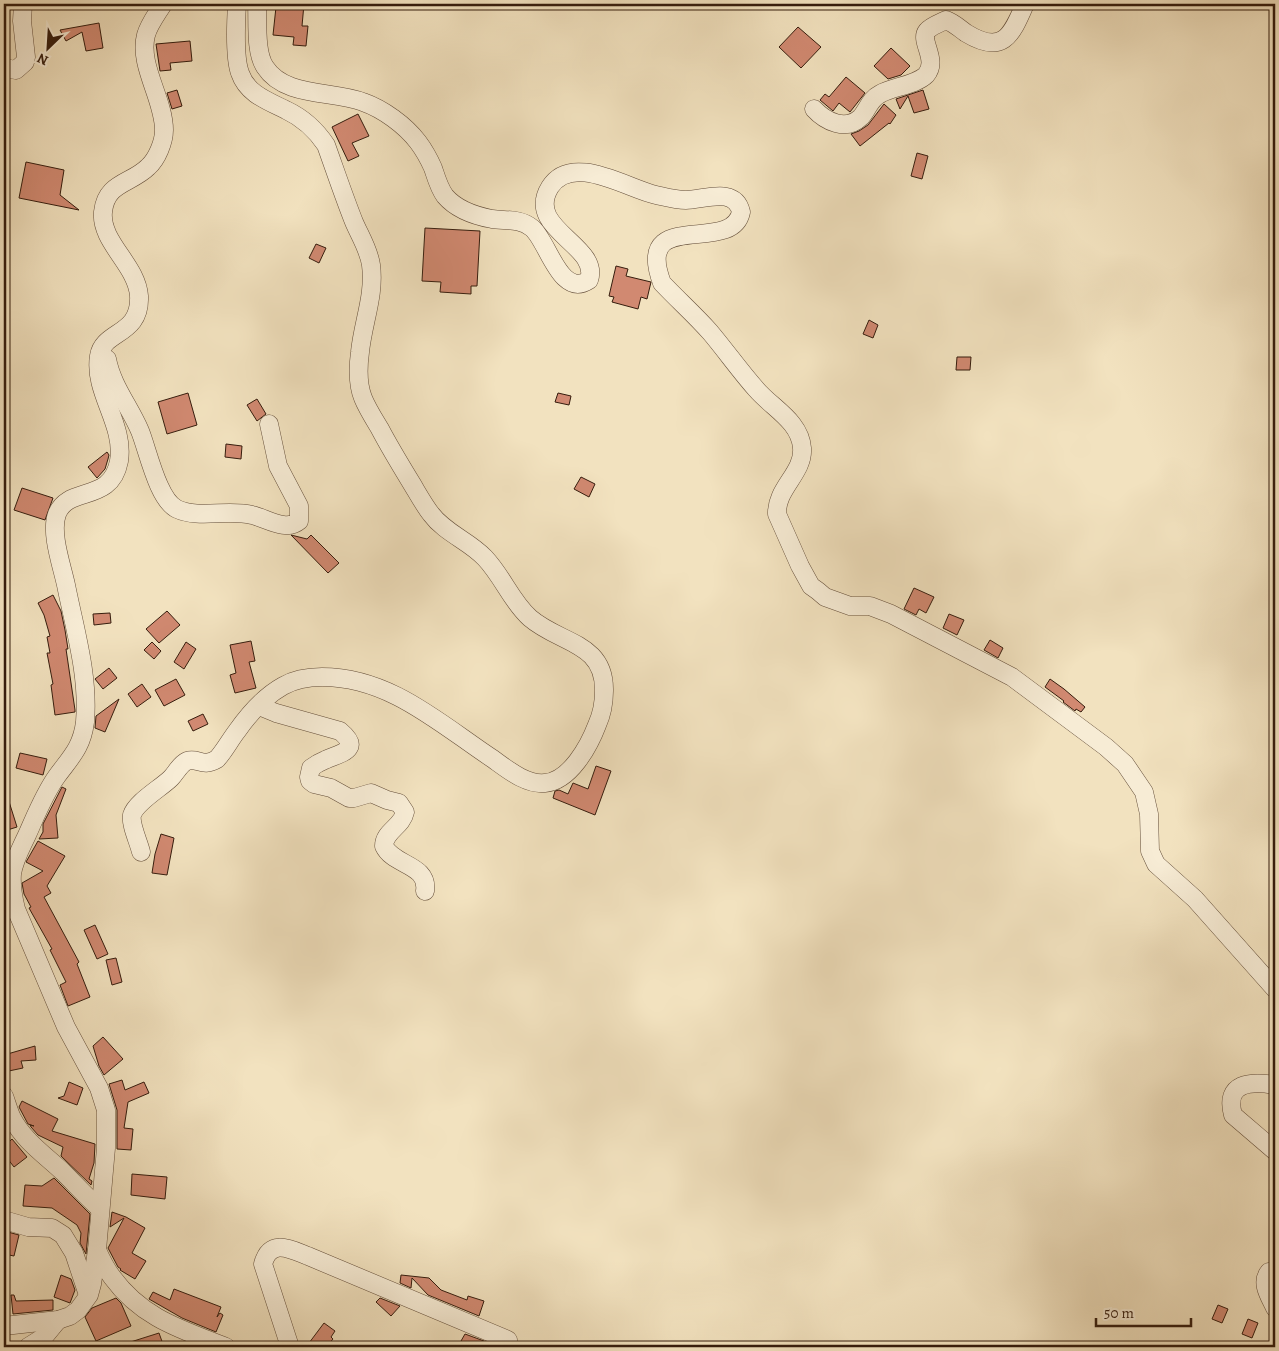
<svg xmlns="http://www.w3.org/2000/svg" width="1279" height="1351" viewBox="0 0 1279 1351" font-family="Alegreya,serif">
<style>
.building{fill:#d18971;stroke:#351c0d}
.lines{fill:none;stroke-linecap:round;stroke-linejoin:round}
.minor-casing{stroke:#644e3a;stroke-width:19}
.minor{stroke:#f7ecd5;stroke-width:18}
</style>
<rect width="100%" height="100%" fill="#f2e2bf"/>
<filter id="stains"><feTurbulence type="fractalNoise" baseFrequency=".004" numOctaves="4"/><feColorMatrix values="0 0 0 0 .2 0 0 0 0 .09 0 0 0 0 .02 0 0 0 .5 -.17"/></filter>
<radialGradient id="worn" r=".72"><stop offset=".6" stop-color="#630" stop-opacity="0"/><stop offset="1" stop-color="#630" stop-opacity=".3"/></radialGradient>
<g class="building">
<polygon points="287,4 304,4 302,26 308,26 306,46 293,45 294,37 273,35 276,7 287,9"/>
<polygon points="99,23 103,48 86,51 82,32 66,41 60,30"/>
<polygon points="798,27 821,47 801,68 779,47"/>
<polygon points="190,41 192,61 170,63 171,70 160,71 156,44"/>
<polygon points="891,48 910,66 901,75 888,79 874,66"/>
<polygon points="846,77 865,93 850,112 839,103 833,111 820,100 825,94 829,97"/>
<polygon points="177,90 182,106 172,109 167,93"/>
<polygon points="923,90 929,109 914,113 908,96 900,109 896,99"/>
<polygon points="884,104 896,115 890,124 889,123 860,146 851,134 859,131 868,125"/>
<polygon points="358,114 369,136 352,143 359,156 348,161 332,127"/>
<polygon points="917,153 928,156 922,179 911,176"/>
<polygon points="26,162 64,170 60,195 79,210 19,198"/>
<polygon points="425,228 480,231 477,286 471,286 471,294 440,292 441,282 422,281"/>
<polygon points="316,244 326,248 319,263 309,258"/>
<polygon points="616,266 628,269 626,276 651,282 647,299 641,297 638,309 612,302 614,297 609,296"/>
<polygon points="869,320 878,325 873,338 863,334"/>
<polygon points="957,357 971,357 970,370 956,370"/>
<polygon points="188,393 197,425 167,434 158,402"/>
<polygon points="558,393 571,396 569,405 555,402"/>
<polygon points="257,399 266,414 257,421 247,405"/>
<polygon points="226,444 242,446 241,459 225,457"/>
<polygon points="107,452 109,455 108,459 105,469 97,478 88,467"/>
<polygon points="581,477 595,484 589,497 574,489"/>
<polygon points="22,488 53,498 45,520 14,510"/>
<polygon points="291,535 307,539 311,535 339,563 328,573"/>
<polygon points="914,588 934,597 926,613 919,609 916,615 904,609"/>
<polygon points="53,595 61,611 65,630 68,649 66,649 75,710 75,712 55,715 51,685 53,684 47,653 50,653 47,637 50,636 44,615 38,603"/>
<polygon points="167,611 180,625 159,643 146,629"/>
<polygon points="110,613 111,623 94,625 93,614"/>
<polygon points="949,614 964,620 957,635 943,628"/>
<polygon points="990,640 1003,648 998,658 984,650"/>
<polygon points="251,641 255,661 249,662 256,688 235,693 230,675 236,673 230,645"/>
<polygon points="152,642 161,651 154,659 144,650"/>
<polygon points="186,642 196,649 184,669 174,662"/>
<polygon points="109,668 117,678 103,689 95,679"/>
<polygon points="176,679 185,695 164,706 155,690"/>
<polygon points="1050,679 1064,689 1085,707 1081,712 1076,709 1075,711 1063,702 1064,701 1045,687"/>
<polygon points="142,684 151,697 137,707 128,694"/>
<polygon points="119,699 105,732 95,728 96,716"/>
<polygon points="203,714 208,724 193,731 188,721"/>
<polygon points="20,753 47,759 43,775 16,768"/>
<polygon points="596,766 611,771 595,815 553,798 555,791 559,790 568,794 573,783 588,789"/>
<polygon points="62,787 66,789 56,815 58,838 39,839 43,832 43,824"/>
<polygon points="4,792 6,792 17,827 4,831"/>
<polygon points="161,834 174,838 167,875 152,873 155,854"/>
<polygon points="38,841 65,856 47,886 51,893 44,897 79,962 77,964 90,997 68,1006 60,985 66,982 50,950 52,949 29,908 31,907 24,894 22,883 43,871 26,862"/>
<polygon points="95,925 108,954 97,959 84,930"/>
<polygon points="116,958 122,982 112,985 106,960"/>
<polygon points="103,1037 123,1059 104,1075 99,1066 93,1046"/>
<polygon points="35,1046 36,1060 21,1061 23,1068 4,1072 4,1055"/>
<polygon points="122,1080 125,1090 144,1082 149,1093 128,1102 124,1128 133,1129 131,1150 117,1149 117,1110 109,1084"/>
<polygon points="69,1082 83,1088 77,1105 58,1098 64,1096"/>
<polygon points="22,1101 58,1119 52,1131 95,1144 94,1163 89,1179 92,1181 91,1185 61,1156 63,1147 38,1135 31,1127 30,1125 34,1126 28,1124 19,1107"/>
<polygon points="12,1139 27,1157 14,1167 4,1154 4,1147"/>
<polygon points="132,1174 167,1177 165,1199 131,1195"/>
<polygon points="54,1178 90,1214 86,1254 80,1243 81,1233 77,1225 52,1208 23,1206 25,1185 42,1186"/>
<polygon points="112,1212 126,1217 145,1228 132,1253 146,1261 135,1279 120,1270 121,1269 118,1267 108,1248 124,1218 110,1227"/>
<polygon points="4,1231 19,1235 14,1256 4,1254"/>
<polygon points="61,1275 71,1279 75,1290 70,1303 54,1297"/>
<polygon points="401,1275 429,1278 441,1290 467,1300 468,1296 484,1301 479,1316 428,1295 412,1278 411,1288 400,1283"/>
<polygon points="174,1289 221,1307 217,1317 220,1313 223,1315 216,1332 182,1318 149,1299 153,1292 170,1300"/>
<polygon points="11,1295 14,1295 16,1301 53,1300 53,1310 13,1314"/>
<polygon points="116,1298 121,1303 131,1326 96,1341 85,1317 92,1308"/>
<polygon points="380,1298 400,1306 391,1316 376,1302"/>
<polygon points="1218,1305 1228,1309 1222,1323 1212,1319"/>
<polygon points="1248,1319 1258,1323 1252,1338 1242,1334"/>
<polygon points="324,1323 335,1331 331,1337 333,1339 326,1347 306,1347"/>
<polygon points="159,1333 164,1347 121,1347 121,1345"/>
<polygon points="465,1334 484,1341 481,1347 474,1347 461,1341"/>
</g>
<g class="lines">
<g class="minor-casing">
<g id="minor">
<path d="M257 4C258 22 255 52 265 67 285 98 333 90 363 102 383 109 405 125 418 142 424 150 429 159 433 168 436 177 439 188 445 196 456 209 476 216 492 219 506 221 520 218 532 228 548 241 560 299 589 280 601 245 524 229 550 187 572 152 628 189 656 195 665 197 676 200 686 200 704 200 735 186 741 212 732 256 633 206 662 283 678 300 695 315 710 332 726 351 740 371 756 389 772 408 800 421 802 448 804 473 776 488 777 514L800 566 811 586 818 591 825 597 850 606H870L891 614 1012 677 1106 747 1125 764 1144 792 1149 814 1150 851 1156 864 1195 899 1275 989"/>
<polyline points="4,68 16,70 25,62 26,57 22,21 23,4"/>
<path d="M814 109C825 121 846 132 861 117 868 109 870 99 880 94 892 87 916 85 926 75 939 60 919 41 927 31 931 26 940 23 946 20 954 23 959 28 966 33 1002 55 1011 37 1025 4"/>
<path d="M107 359C112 386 130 407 140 431 148 451 158 500 177 509 198 519 229 509 252 515 266 518 286 532 299 521V506L278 466 269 424"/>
<path d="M259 706 276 713 340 731C363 750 340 753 325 760 320 762 315 765 311 768L309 777 310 781 314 784 331 788 349 798H354L371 793 387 800 399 803 405 812C402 827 384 831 384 846 393 866 429 864 425 891"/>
<path d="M141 852C139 843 130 824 132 815 136 802 161 788 171 778 176 773 180 764 187 761 198 757 202 768 217 759 225 750 230 740 237 731 249 714 265 696 283 686 295 679 308 677 322 677 390 677 440 724 493 759 507 769 526 785 545 783 570 781 589 746 597 725 602 714 604 703 604 691 605 642 560 644 530 618 511 601 503 577 485 558 469 541 445 533 431 514 424 505 418 494 412 484 401 466 390 448 380 429 374 419 367 408 363 398 357 383 358 367 360 352 363 322 375 295 371 265 369 250 360 236 354 222 344 197 335 170 326 145 316 130 303 118 286 110 268 101 247 94 240 73 234 57 236 21 237 4"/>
<path d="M1275 1085C1251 1081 1224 1082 1233 1115L1275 1151"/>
<path d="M4 1096C7 1104 9 1112 12 1118 24 1141 45 1155 63 1172 75 1184 86 1196 99 1208"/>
<polyline points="4,1220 28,1227 52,1228 63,1235 74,1253 88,1295"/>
<path d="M97 1250C101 1259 106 1269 112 1277 142 1318 180 1329 226 1347"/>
<path d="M1275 1273 1269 1272C1260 1283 1270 1297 1275 1308"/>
<path d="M4 1326 58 1320 70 1316 78 1310 89 1295 92 1284 97 1250 106 1148V1110L99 1088 66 1027 16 909C13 897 11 887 12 874 14 860 21 848 27 835 36 815 44 794 57 776 71 757 82 747 85 722 89 676 75 630 66 585 62 566 50 533 57 514 68 485 111 504 119 461 125 424 93 392 99 356 103 330 141 336 139 296 137 265 100 242 103 212 106 182 131 184 148 167 157 159 164 142 164 130 164 99 138 65 146 35 149 24 157 14 163 4"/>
<polyline points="28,1347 44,1337 58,1320"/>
<path d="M290 1347 263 1264C270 1238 290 1249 308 1256L508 1340"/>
</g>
</g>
<use href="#minor" class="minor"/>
</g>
<rect width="1279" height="1351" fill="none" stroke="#f2e2bf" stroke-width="20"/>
<rect x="5" y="5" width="1269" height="1341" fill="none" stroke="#351c0d" stroke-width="2.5"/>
<rect x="10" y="10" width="1259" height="1331" fill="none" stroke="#351c0d"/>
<g transform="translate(48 48) rotate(205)" stroke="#f7ecd5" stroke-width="4" paint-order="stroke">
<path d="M0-4L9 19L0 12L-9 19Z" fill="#351c0d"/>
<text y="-8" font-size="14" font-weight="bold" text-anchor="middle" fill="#351c0d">N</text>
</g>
<path d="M1096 1318v8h95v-8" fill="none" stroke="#351c0d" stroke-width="2.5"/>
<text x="1104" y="1318" font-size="15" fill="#351c0d" stroke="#f7ecd5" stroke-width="4" paint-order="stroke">50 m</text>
<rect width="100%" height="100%" filter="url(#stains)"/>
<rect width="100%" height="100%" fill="url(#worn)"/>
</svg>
